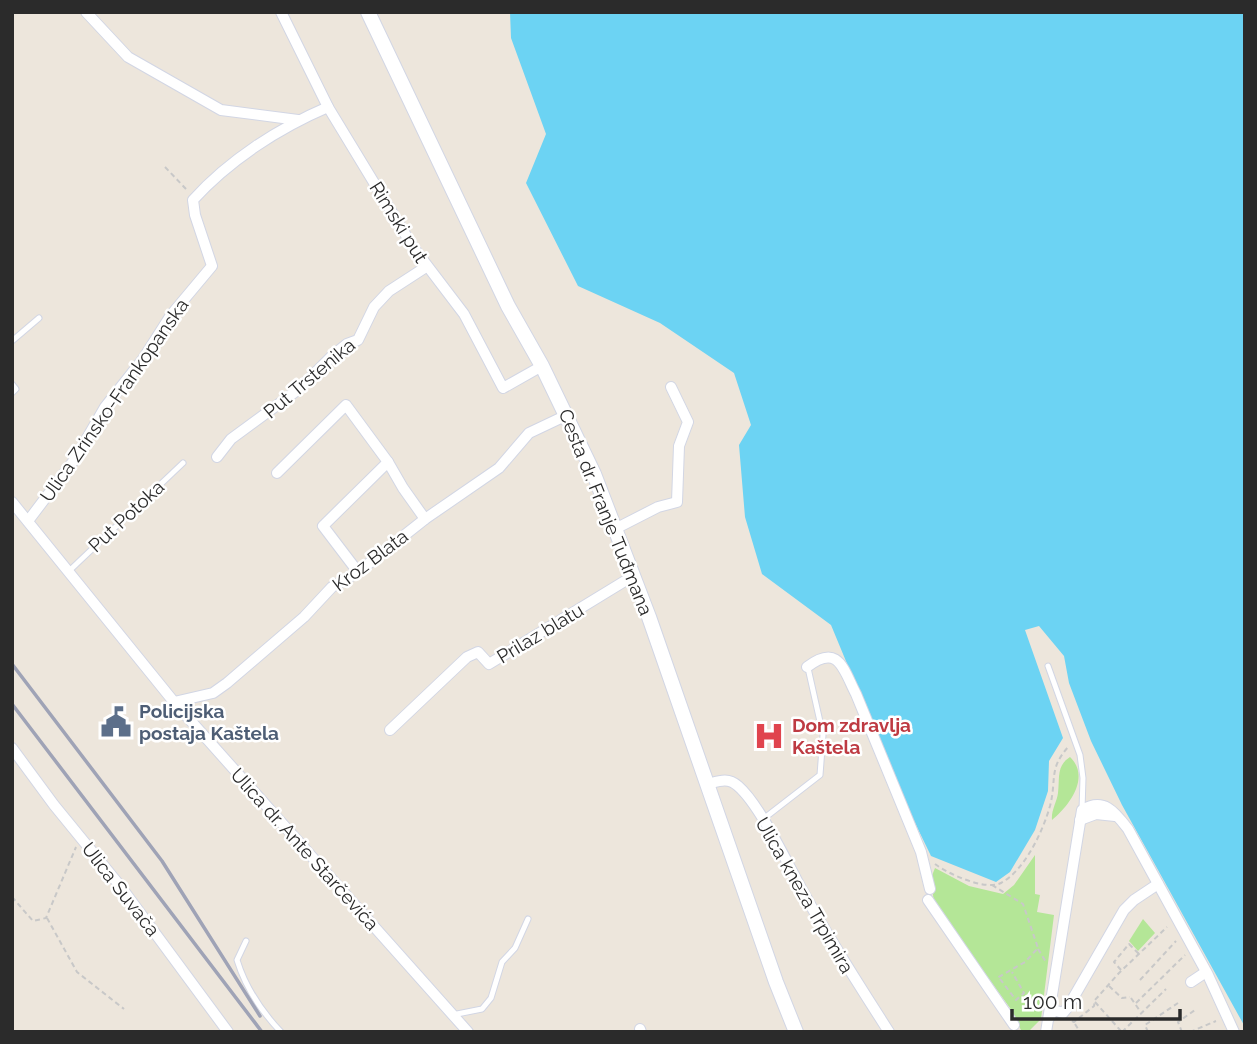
<svg xmlns="http://www.w3.org/2000/svg" width="1257" height="1044" viewBox="0 0 1257 1044" font-family="Raleway,sans-serif">
<style>
.green{fill:#b4e697}
.water{fill:#6cd3f3}
.lines{fill:none;stroke-linecap:round;stroke-linejoin:round}
.lane-casing{stroke:#d2d6e4;stroke-width:7}
.street-casing{stroke:#d2d6e4;stroke-width:12}
.secondary-casing{stroke:#d2d6e4;stroke-width:16}
.path{stroke:#c8c8c8;stroke-width:2;stroke-dasharray:5 3.5;stroke-linecap:butt}
.lane{stroke:#fff;stroke-width:5}
.street{stroke:#fff;stroke-width:10}
.secondary{stroke:#fff;stroke-width:14}
.rail{stroke:#9fa3b6;stroke-width:3.5}
.labels{text-anchor:middle;stroke-width:5;stroke-linejoin:round;paint-order:stroke}
.street-label{font-size:19px;fill:#2b2b2b;stroke:#fff}
.service-label{font-size:19px;font-weight:bold;fill:#4e5e75;stroke:#fff;text-anchor:start}
.health-label{font-size:19px;font-weight:bold;fill:#be3a42;stroke:#fff;text-anchor:start}
</style>
<rect width="100%" height="100%" fill="#ede6dc"/>
<g class="green">
<path d="M1070 757C1091 777 1069 806 1052 820 1051 810 1057 802 1058 793 1060 778 1056 766 1070 757Z"/>
<polygon points="1035,855 1035,894 1040,895 1037,912 1054,915 1041,1019 1028,1032 1022,1032 1010,1008 934,903 931,878 935,868 969,886 1003,894 1014,885"/>
<polygon points="1143,919 1155,933 1138,951 1129,941"/>
</g>
<polygon class="water" points="510,12 1245,12 1245,1027 1122,805 1091,741 1069,683 1064,656 1039,626 1025,630 1063,738 1049,761 1048,791 1035,830 1010,872 996,882 931,856 901,794 831,625 762,574 745,517 739,445 751,425 734,373 660,323 578,286 526,183 546,134 511,38"/>
<g class="lines">
<g class="lane-casing">
<g id="lane">
<polyline points="12,341 39,318"/>
<polyline points="12,384 16,389 12,393"/>
<polyline points="69,571 183,463"/>
<polyline points="1048,666 1080,755 1083,778 1082,810"/>
<polyline points="762,820 820,775 823,735 808,668"/>
<path d="M246 941 237 960C245 986 262 1012 281 1032"/>
<polyline points="452,1015 482,1009 491,998 502,962 515,948 528,919"/>
</g>
</g>
<g class="street-casing">
<g id="street">
<polyline points="86,12 128,57 221,110 298,120"/>
<polyline points="281,12 328,107 413,247 464,314 503,388 542,366"/>
<polyline points="217,457 231,439 299,389 331,357 347,344 358,340 374,307 389,291 426,267"/>
<polyline points="277,473 346,405 388,462"/>
<polyline points="12,502 174,702 468,1032"/>
<path d="M28 521 75 459 105 407 143 359 171 315 212 266 195 215 193 200C229 160 279 128 328 107"/>
<polyline points="615,529 658,507 677,502 679,446 688,422 671,387"/>
<polyline points="358,572 323,526 388,462 403,488 425,519"/>
<path d="M807 667C839 643 843 669 856 694L921 852 930 889"/>
<polyline points="174,702 213,693 227,683 304,617 332,587 358,572 425,519 499,468 529,433 567,415"/>
<polyline points="390,730 467,657 478,652 489,664 633,576"/>
<polyline points="12,748 54,805 121,887 228,1032"/>
<path d="M708 784C719 781 728 777 738 786 760 805 787 863 802 890 829 939 859 985 889 1032"/>
<polyline points="1080,820 1096,814 1115,816"/>
<polyline points="928,900 1014,1025"/>
<polyline points="1191,982 1206,972"/>
<polyline points="1050,1017 1053,1010 1063,1013 1068,1007 1124,910 1134,900 1158,884"/>
<polyline points="640,1029 641,1032"/>
<path d="M1046 1032 1082 810C1104 797 1115 812 1128 829L1208 975 1234 1032"/>
</g>
</g>
<g class="secondary-casing">
<polyline id="secondary" points="368,12 508,306 542,366 594,474 649,617 776,982 796,1032"/>
</g>
<g class="path">
<polyline points="165,167 186,189"/>
<path d="M935 864C948 874 986 891 1001 883 1025 870 1043 831 1050 806 1057 779 1048 769 1069 746"/>
<polyline points="992,885 1023,904 1038,948 1025,962 997,978"/>
<polyline points="12,897 33,921 46,918 76,847"/>
<polyline points="47,918 77,972 124,1009"/>
<polyline points="1038,949 1046,962"/>
<polyline points="1121,970 1114,962 1129,944 1139,954"/>
<polyline points="1000,979 1016,1000 1024,993 1012,972"/>
<polyline points="1140,980 1176,941"/>
<polyline points="1109,986 1122,998 1130,997"/>
<polyline points="1131,998 1140,1011"/>
<polyline points="1095,1002 1121,1031"/>
<polyline points="1136,1003 1185,955"/>
<polyline points="1072,1021 1074,1022 1094,1006 1095,1000 1119,973 1167,927"/>
<polyline points="1075,1024 1080,1032"/>
<polyline points="1122,1032 1166,989"/>
<polyline points="1148,1032 1145,1025 1178,1003"/>
<polyline points="1182,1032 1178,1022 1195,1010"/>
<polyline points="1190,1032 1216,1021"/>
</g>
<use href="#lane" class="lane"/>
<use href="#street" class="street"/>
<use href="#secondary" class="secondary"/>
<g class="rail">
<polyline points="12,664 162,861 260,1016"/>
<polyline points="12,704 262,1032"/>
</g>
</g>
<defs>
<g id="civic-bare" transform="scale(2.415)"><path d="M-.6-6.5H3V-4.5H.6V-3L4-1V1h2V6H-6V1h2V-1L-.6-3ZM-1.2 2.5V6h2.4V2.5Z" fill="#5c6f8a" stroke="#fff" stroke-width="2.5" paint-order="stroke"/></g>
<g id="hospital-bare" transform="scale(2.415)"><path d="M-5-5h3v3.5h4V-5h3V5h-3V1.5h-4V5h-3Z" fill="#e0444e" stroke="#fff" stroke-width="2.5" paint-order="stroke"/></g>
</defs>
<g fill-rule="evenodd">
<use href="#civic-bare" x="116" y="722"/>
<use href="#hospital-bare" x="769" y="736"/>
</g>
<g class="labels">
<g class="street-label">
<text transform="translate(399 222) rotate(58)" y="7">Rimski put</text>
<text transform="translate(309 378) rotate(-40)" y="7">Put Trstenika</text>
<text transform="translate(114 400) rotate(-55)" y="7">Ulica Zrinsko-Frankopanska</text>
<text transform="translate(606 512) rotate(68)" y="7">Cesta dr. Franje Tuđmana</text>
<text transform="translate(126 516) rotate(-43)" y="7">Put Potoka</text>
<text transform="translate(370 560) rotate(-37)" y="7">Kroz Blata</text>
<text transform="translate(540 633) rotate(-31)" y="7">Prilaz blatu</text>
<text transform="translate(305 849) rotate(48)" y="7">Ulica dr. Ante Starčevića</text>
<text transform="translate(121 889) rotate(52)" y="7">Ulica Suvača</text>
<text transform="translate(805 895) rotate(60)" y="7">Ulica kneza Trpimira</text>
</g>
<g class="service-label">
<text x="139" y="718">Policijska<tspan x="139" dy="22">postaja Kaštela</tspan></text>
</g>
<g class="health-label">
<text x="792" y="732">Dom zdravlja<tspan x="792" dy="22">Kaštela</tspan></text>
</g>
</g>
<rect width="1257" height="1044" fill="none" stroke="#2b2b2b" stroke-width="28"/>
<path d="M1012 1009v10h168v-10" fill="none" stroke="#2b2b2b" stroke-width="3.5"/>
<text x="1023" y="1009" font-size="21" fill="#2b2b2b" stroke="#ffffff" stroke-width="5" paint-order="stroke">100 m</text>
</svg>
